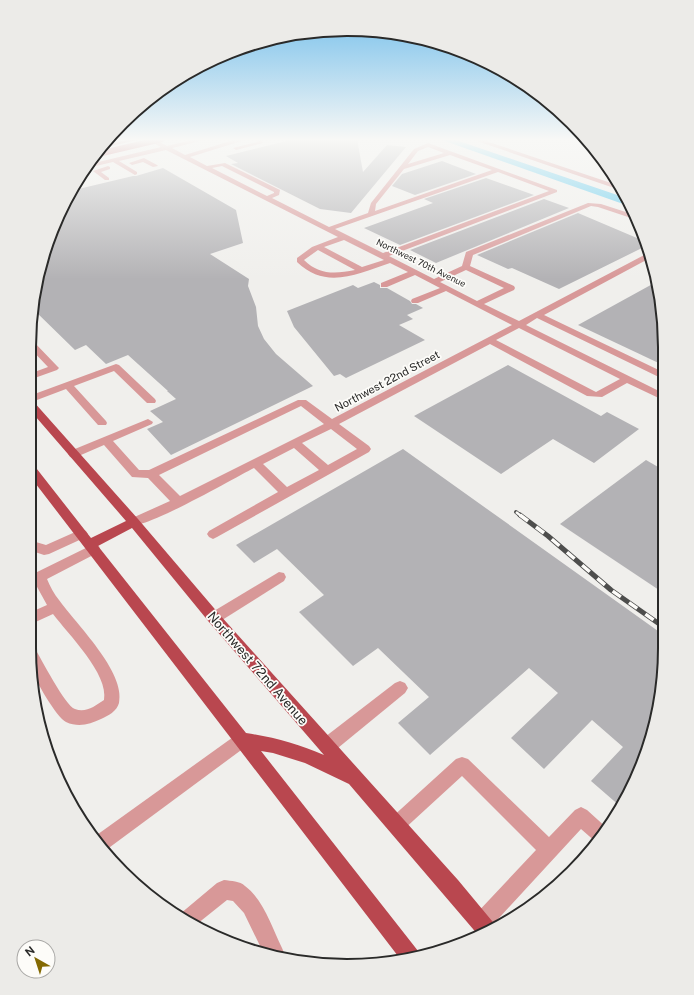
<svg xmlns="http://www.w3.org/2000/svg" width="694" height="995" viewBox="0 0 694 995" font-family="'Public Sans',sans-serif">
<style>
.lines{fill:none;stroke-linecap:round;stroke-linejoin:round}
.canal{fill:#57c8ed;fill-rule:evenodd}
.building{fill:#b3b2b5}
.minor{fill:#d89898;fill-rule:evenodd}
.major{fill:#b9474f;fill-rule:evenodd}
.rail-far1-casing{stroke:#4e4e4d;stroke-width:4}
.rail-casing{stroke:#4e4e4d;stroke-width:5}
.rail-far1{stroke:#fdfcf9;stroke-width:2.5;stroke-dasharray:8;stroke-linecap:butt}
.rail{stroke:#fdfcf9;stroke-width:3.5;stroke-dasharray:10;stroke-linecap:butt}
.major-bridge{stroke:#b9474f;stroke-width:6}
.labels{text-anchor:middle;stroke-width:3.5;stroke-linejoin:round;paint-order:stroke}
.far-street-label{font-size:9px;fill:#2a2a29;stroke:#fdfcf9}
.street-label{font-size:11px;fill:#2a2a29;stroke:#fdfcf9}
.near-street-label{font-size:13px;fill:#2a2a29;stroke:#fdfcf9}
.rim{fill:none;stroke:#2a2a29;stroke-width:2}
</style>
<rect width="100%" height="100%" fill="#f0efec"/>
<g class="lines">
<polygon class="canal" points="439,139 453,139 626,198 632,206 626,205"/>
</g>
<g class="building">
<polygon points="295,139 357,139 363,172 387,145 406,147 351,213 320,209 231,164 238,163 226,156"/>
<polygon points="442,161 476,174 415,195 392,186 402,174"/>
<polygon points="163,168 236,210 243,243 210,254 249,279 248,286 256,307 258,326 264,339 276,354 313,386 171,455 147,429 163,422 150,411 176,399 167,391 168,391 128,355 106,364 86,345 75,350 33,309 35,285 70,191 133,176 136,176"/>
<polygon points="486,178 534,195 400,245 364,228 433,203 424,199"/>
<polygon points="544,199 569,208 436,263 410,250"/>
<polygon points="578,213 644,241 646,246 559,289 512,268 508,269 477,255"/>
<polygon points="658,281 665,347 665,366 578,325"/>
<polygon points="374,282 380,285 380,288 387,288 410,301 412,304 416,304 423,308 407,315 413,319 399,325 425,340 346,378 340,374 334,376 294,327 287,311 353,285 358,288"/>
<polygon points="508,365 601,416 607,412 639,429 594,463 553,439 501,474 414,416"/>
<polygon points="403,449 665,636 659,710 641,770 621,807 591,781 623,747 592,720 544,769 511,738 558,693 529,668 430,755 398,723 429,697 378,648 353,666 299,612 324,595 277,549 254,563 236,545"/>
<polygon points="646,460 665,471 665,594 560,524"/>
</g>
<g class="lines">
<g class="minor">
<path d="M146 139H154L167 146 196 139H208L172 148 185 155 237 139H248L190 157 207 166 225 163 280 190 279 195 272 198 329 227 368 213 371 203 414 149 428 143 557 190V192L389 256 434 279 462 266 466 252 588 203 601 204 635 215 637 220 598 207 591 206 473 255 470 266 514 286 515 288 514 290 484 304 519 321 648 253 650 258 544 315 665 373V380L537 318 526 325 665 394V401L627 383 602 397 587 396 490 344 339 424 369 446 371 449 369 452 217 537 213 539 209 537 207 534 209 531 278 492 254 468C234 478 145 530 130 525L128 522 130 519 170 501 148 478 132 477 104 445 74 458 70 457 68 454 70 451 148 419 153 422 152 424 113 441 139 470H149L298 400H306L332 419 512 325 446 291 418 303H412L411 301 412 299 440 288 415 275 387 287H381V283L408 272 390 263C357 274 326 290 297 262V258L312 247 338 237 166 150 119 161 137 172V174L135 175 113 162 87 168 90 164 161 147ZM428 147 444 153 408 164 418 151ZM450 155 492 170 375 211 376 204 404 169ZM222 166 274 192V193L267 196 212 168ZM498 172 549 191 383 253 335 229ZM344 240 384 260 362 267 324 247ZM318 250 355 270C335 274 319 275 304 260ZM466 270 504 288 477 301 440 282ZM519 328 620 379 596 392 594 391 496 340ZM301 406 324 424 180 496 159 475ZM331 429 357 449 328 465 302 443ZM294 448 319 470 287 487 263 464Z"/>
<polygon points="255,139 261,139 263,143 236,150 233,148 257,142"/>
<polygon points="471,139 480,139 617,185 620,190"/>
<polygon points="144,158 157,165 158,166 153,167 143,162 132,165 129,163"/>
<polygon points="108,166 110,167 110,169 101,172 109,178 109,180 105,180 93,171"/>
<polygon points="30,339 32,340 57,366 59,368 57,370 29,380 29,374 48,367 29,347"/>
<polygon points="116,364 119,365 155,399 156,401 155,403 147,403 114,371 74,386 106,421 107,423 106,425 98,425 66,389 29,403 29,396"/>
<polygon points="82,529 86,531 88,534 86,537 49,554 44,555 29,550 29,540 46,545"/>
<path d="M94 544 99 546 100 549 99 552 47 579C50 586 54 594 59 600 76 624 126 672 119 703 117 711 108 716 101 719 90 724 79 728 66 722 57 718 34 679 32 669 30 661 29 652 29 645L34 647C41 658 65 706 75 709 86 713 95 706 104 700 109 674 68 634 53 614L29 625V613L47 605 36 585 29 587V576Z"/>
<polygon points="279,572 284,573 286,577 284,581 219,622 214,624 209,622 207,618 209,614"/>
<polygon points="400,681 405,683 408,688 405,693 333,752 327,754 321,752 319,746 321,740 395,683"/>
<polygon points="242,732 248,735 250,740 248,745 106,850 94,837 236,735"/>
<polygon points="462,757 468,759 549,837 575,810 581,807 587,810 608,829 597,843 581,829 488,930 481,933 474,930 471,923 474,916 536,850 462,776 402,831 396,834 390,831 387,825 390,819 456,759"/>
<path d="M224 880C231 881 240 881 245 886 264 900 272 928 282 948L285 955 284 958 263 952 244 913 233 901 227 900 197 924 180 914 217 883Z"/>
</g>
<g class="major">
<polygon points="130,139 142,139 102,148 105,145"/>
<path d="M29 400 33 401 138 519 219 614 458 880 497 927 488 933 479 936 349 784 305 763 273 753 261 751 422 956 409 960H401L29 475V463L33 464 91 538 126 521 29 409ZM132 528 209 622 324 755C299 744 273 737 246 733L98 546Z"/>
</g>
<g class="rail-far1-casing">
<polyline id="rail-far1" points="516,512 521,516"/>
</g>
<g class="rail-casing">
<polyline id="rail" points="520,515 548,536 611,590 665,628"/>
</g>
<use href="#rail-far1" class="rail-far1"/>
<use href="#rail" class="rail"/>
<polyline class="major-bridge" points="98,154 162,139"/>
</g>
<linearGradient id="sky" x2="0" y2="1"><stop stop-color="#6ebcea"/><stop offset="0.5" stop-color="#f8f8f6"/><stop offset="1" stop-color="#f8f8f6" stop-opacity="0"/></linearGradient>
<rect width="694" height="279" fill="url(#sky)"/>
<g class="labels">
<g class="far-street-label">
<text transform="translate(421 263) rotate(26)" y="3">Northwest 70th Avenue</text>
</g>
<g class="street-label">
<text transform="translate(387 381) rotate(-28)" y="4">Northwest 22nd Street</text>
</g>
<g class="near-street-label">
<text transform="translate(258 668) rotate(49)" y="5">Northwest 72nd Avenue</text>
</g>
</g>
<path d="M0 0H694V995H0ZM347 36H347A311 311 0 0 1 658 347V648A311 311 0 0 1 347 959H347A311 311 0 0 1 36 648V347A311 311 0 0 1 347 36Z" fill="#ecebe8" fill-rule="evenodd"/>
<path class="rim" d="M347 36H347A311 311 0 0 1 658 347V648A311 311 0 0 1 347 959H347A311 311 0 0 1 36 648V347A311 311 0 0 1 347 36Z"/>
<g transform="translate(36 959) rotate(321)"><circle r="19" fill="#fdfcf9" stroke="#a9a8a6"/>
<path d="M0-3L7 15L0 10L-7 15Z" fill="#836902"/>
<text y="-6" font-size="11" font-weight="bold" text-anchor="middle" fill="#2a2a29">N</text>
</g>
</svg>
